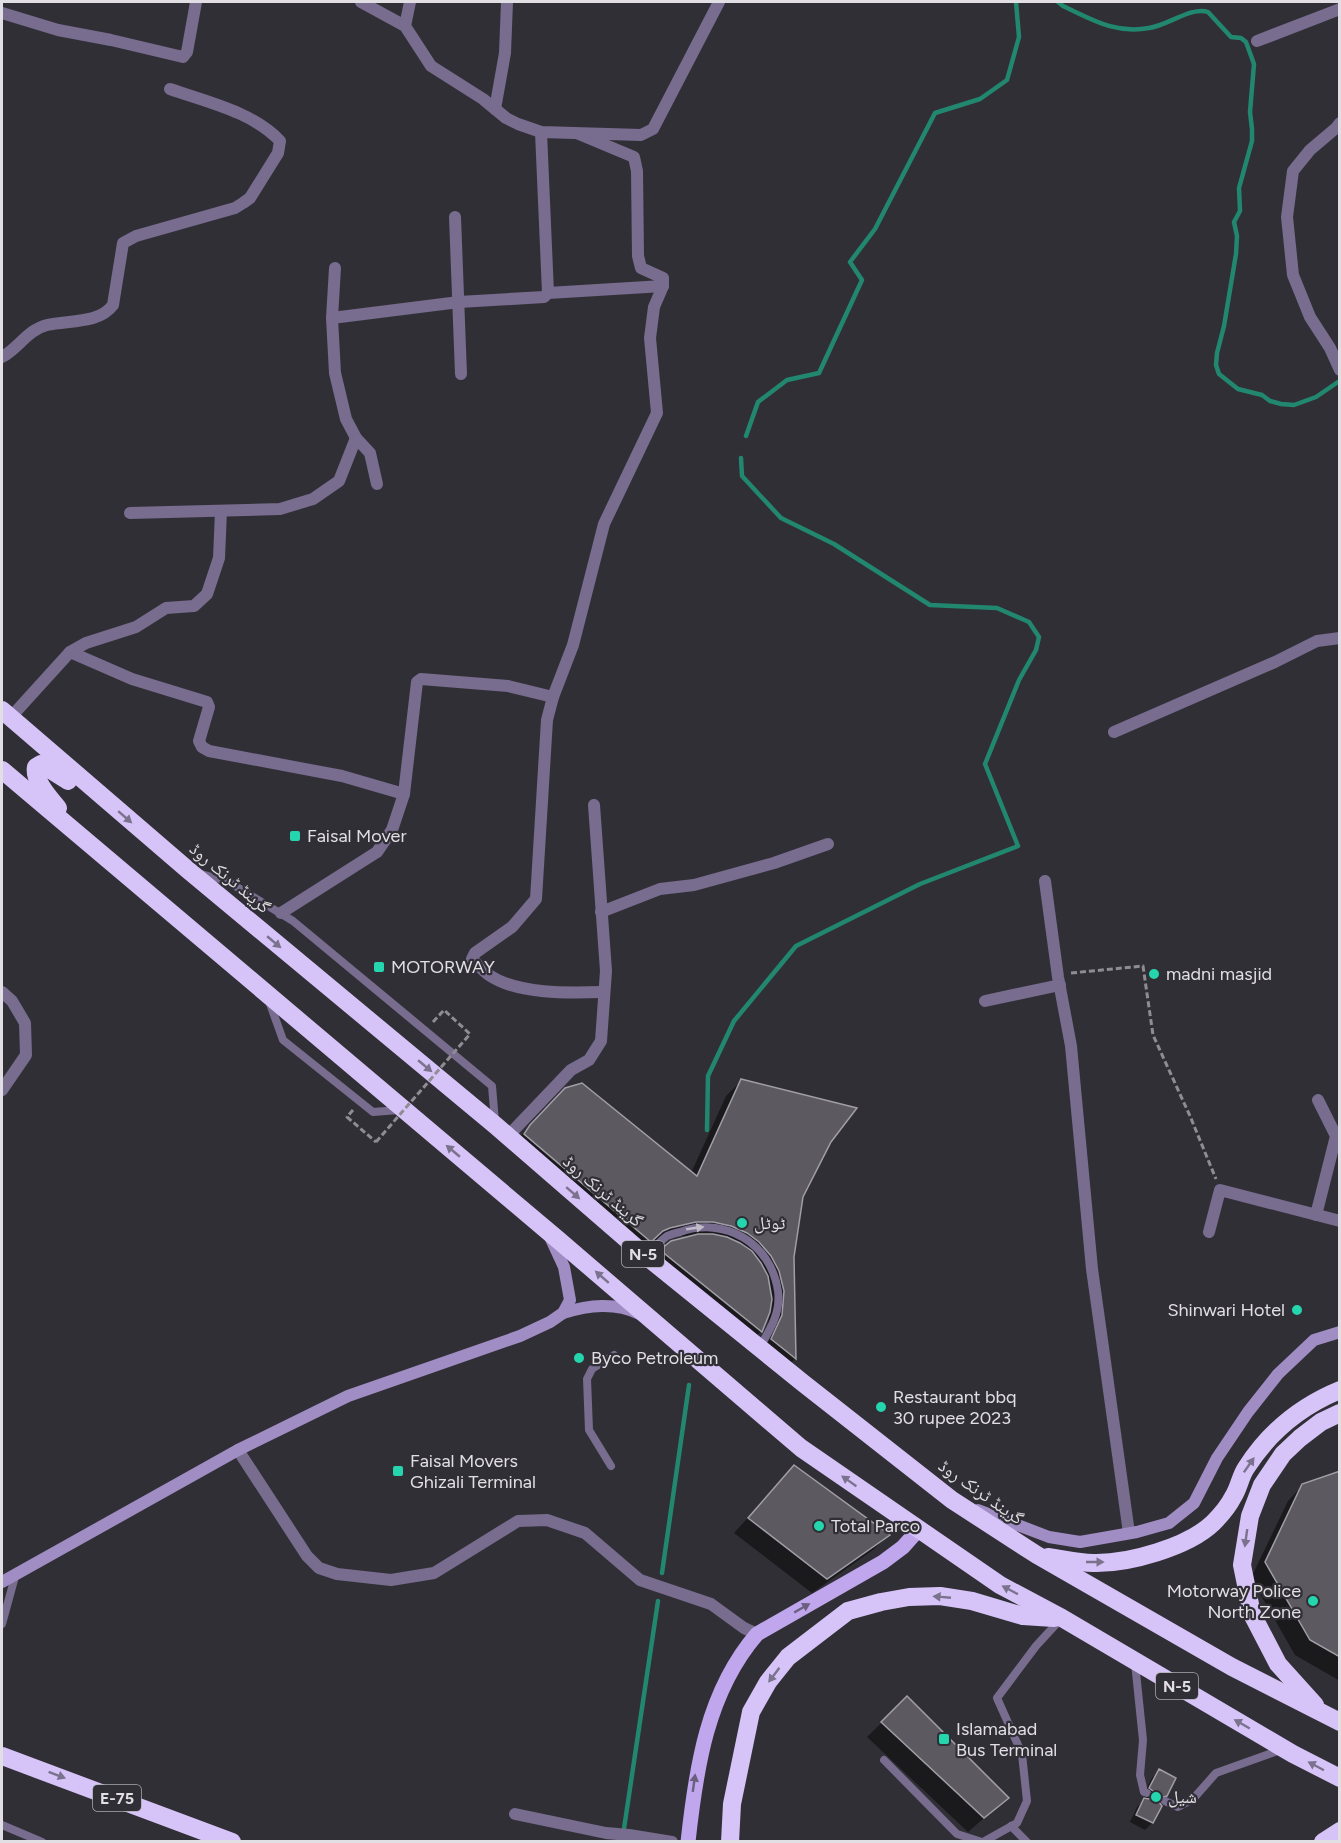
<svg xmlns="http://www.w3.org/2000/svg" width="1341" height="1843" viewBox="0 0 1341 1843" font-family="Figtree,'Noto Naskh Arabic',sans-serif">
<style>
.shadow{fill:#0007}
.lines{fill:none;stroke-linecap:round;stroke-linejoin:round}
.stream{stroke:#22876f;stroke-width:4.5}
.building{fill:#5c5961;stroke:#a19ea7;stroke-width:1.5}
.path{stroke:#8f8d93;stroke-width:3;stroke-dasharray:6 3;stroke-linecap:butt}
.lane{stroke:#786c8f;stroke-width:8}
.street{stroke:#786c8f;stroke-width:12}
.secondary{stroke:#a08dc4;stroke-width:12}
.primary{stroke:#bfa6ed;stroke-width:15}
.highway{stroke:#d6c4f8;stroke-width:18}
.path-bridge{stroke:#8f8d93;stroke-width:3;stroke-dasharray:6 3;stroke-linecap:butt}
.oneway{fill:#7b728d}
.oneway2{fill:#c2bcca}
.oneway3{fill:#6a5f7f}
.poi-dot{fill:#24d5ae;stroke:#312f36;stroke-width:2}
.labels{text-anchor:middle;stroke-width:4.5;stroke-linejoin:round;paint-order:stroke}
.shield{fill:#312f36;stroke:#acaab0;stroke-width:1.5}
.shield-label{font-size:16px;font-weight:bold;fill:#e1dfe4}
.poi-label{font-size:18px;fill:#e1dfe4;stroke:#312f36;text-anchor:start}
.street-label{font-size:18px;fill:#e1dfe4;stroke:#312f36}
</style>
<rect width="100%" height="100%" fill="#312f36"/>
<g class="shadow">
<polygon points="741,1081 829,1141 802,1197 793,1257 795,1359 780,1373 757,1355 768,1331 769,1312 761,1331 746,1346 647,1266 674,1241 689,1236 680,1236 653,1243 634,1256 510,1150 516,1141 550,1105 691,1173 726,1096"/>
<polygon points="794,1467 888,1535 873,1550 812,1593 734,1533"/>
<polygon points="1340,1473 1340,1681 1295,1655 1251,1578 1288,1501 1303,1485"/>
<polygon points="907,1698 1007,1798 968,1832 867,1737"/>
<polygon points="1159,1771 1166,1795 1158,1803 1152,1823 1145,1830 1130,1822 1137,1807 1146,1799 1143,1795 1152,1778"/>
</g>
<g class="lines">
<g class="stream">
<path d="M1058 2 1063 6C1093 20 1115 34 1149 28 1167 26 1192 6 1208 12L1231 37 1241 38 1246 42 1254 64 1250 112 1252 129V141L1239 188 1240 211 1234 222 1237 236 1236 254 1224 326 1217 353 1216 365 1219 374 1238 389 1262 395 1270 401 1281 404 1294 405 1316 397 1338 382"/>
<polyline points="746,436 758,402 787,380 819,373 862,280 850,262 875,229 935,113 980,99 1007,80 1019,37 1016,2"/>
<polyline points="707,1130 708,1076 734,1021 796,946 920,884 1018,846 985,764 1019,680 1036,650 1039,637 1029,622 997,608 930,605 834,544 781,518 742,476 741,458"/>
<polyline points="662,1573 689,1385"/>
<polyline points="622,1842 658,1601"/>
</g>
</g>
<g class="building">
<polygon points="741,1079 857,1108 831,1142 803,1197 794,1257 796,1359 771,1339 782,1315 784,1291 779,1271 771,1256 759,1242 747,1233 731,1226 713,1222 696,1222 670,1228 663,1231 651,1242 524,1134 530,1125 565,1088 582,1083 697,1176"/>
<polygon points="698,1234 713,1234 727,1237 740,1243 752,1251 761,1263 768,1276 772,1299 770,1312 762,1332 660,1250 671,1241"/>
<polygon points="794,1465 890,1535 827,1579 748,1518"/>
<polygon points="1340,1471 1340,1657 1310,1640 1265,1562 1302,1484"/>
<polygon points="907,1696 1009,1798 984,1818 881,1722"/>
<polygon points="1159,1769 1176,1778 1167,1796 1160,1798 1159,1802 1162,1806 1153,1823 1136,1815 1144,1798 1149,1799 1152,1795 1153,1791 1149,1788"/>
</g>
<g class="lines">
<g class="path">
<polyline points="1071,973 1143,966 1153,1035 1190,1116 1216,1179"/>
<polyline points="433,1022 444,1010 470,1034"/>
<polyline points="353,1110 347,1117 376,1142"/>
</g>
<g class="lane">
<polyline points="201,874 227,881 293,921 492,1086 495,1122"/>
<polyline points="269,1001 283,1040 373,1112 399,1110"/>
<path d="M647 1255C653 1249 660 1241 667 1236 671 1234 676 1233 680 1232 725 1216 771 1243 778 1291 781 1312 770 1330 760 1347"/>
<polyline points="611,1466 589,1430 587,1379 592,1369 614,1355"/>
<polyline points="2,1624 16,1573"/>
<polyline points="1135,1663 1143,1740 1140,1775 1144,1792 1147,1793"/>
<polyline points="884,1760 957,1834 982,1842"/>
<polyline points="1165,1801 1178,1807 1193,1799 1216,1773 1283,1749"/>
<polyline points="2,1825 42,1842"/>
<polyline points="1011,1826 1027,1842"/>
<polyline points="983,1842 1017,1823 1027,1801 1022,1754 997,1698 1036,1646 1059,1621"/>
</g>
<g class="street">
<polyline points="361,2 405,26 431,66 483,99 506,118 518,124 541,132 641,135 653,129 719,2"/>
<polyline points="2,13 58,30 111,40 183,57 187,52 196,2"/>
<polyline points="405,26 410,2"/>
<polyline points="1257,41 1340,9"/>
<polyline points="495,109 505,53 507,2"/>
<polyline points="1340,123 1336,128 1310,150 1293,171 1287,217 1293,275 1310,317 1330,348 1340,370"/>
<polyline points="455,217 461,374"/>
<polyline points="335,268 332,318 335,373 346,419 356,438 370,453 377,484"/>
<polyline points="548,293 663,286"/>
<polyline points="332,318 459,302 544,297 548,293 541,132"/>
<path d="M2 357C19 348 27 330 47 325 69 320 99 324 113 305L123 243 136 236 235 208 243 203 250 198 278 153 280 141C253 112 207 102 170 89"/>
<polyline points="130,513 280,509 313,499 339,481 356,438"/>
<polyline points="70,652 132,679 207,702 209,707 199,741 202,747 209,751 342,776 404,794"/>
<path d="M553 697 547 720 536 899 512 927 475 953 472 959C477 964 483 971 489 975 518 995 571 993 604 992"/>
<polyline points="11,717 70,652 86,643 136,627 166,608 194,606 207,594 219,558 221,511"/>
<polyline points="1114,732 1275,662 1317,641 1340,638"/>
<polyline points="1045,881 1058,977 1071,1046 1092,1269 1129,1533"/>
<polyline points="601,912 660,889 694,885 774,863 828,844"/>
<polyline points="281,913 377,852 392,830 404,794 417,682 421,679 508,686 553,697 573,645 604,524 657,413 650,338 654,307 663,286 663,278 641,268 638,256 637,171 634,157 579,134"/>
<polyline points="2,992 12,1001 25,1023 26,1055 2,1090"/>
<polyline points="985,1001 1060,985"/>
<polyline points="508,1136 571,1070 589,1060 601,1041 606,971 594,805"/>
<polyline points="1316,1215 1336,1136 1318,1100"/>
<polyline points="1209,1232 1220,1190 1340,1221"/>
<polyline points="238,1450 307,1556 319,1568 337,1574 391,1580 434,1573 518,1521 547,1520 585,1533 640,1580 711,1604 744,1628 757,1634"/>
<polyline points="515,1814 606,1833 629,1835 672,1842"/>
</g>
<g class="secondary">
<path d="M563 1313C589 1305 615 1302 640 1314"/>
<polyline points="978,1510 1049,1537 1080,1542 1137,1532 1169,1523 1194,1503 1217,1458 1248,1412 1278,1374 1314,1340 1340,1332"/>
<polyline points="2,1582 238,1450 348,1396 520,1336 550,1322 563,1313 570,1300 564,1267 551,1239"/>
</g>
<path class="primary" d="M688 1842C696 1768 707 1692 757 1634L883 1562 903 1547 919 1529"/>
<g class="highway">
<polyline points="2,710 188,870 495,1125 646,1256 803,1383 952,1500 1037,1555 1232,1667 1340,1722"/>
<polyline points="2,770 556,1238 801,1448 1000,1585 1062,1618 1293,1754 1340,1778"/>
<path d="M58 808C50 798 33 781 36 767L41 764 68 781"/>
<path d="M1048 1557C1063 1559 1078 1563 1093 1563 1128 1564 1188 1547 1213 1523 1220 1516 1229 1505 1233 1497 1239 1488 1240 1477 1246 1468 1269 1432 1301 1406 1340 1390"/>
<polyline points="1315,1705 1278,1664 1252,1614 1242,1565 1250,1516 1262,1485 1283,1454 1300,1438 1321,1422 1340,1413"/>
<polyline points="2,1756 232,1842"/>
<polyline points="730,1842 732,1804 751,1712 768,1682 788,1657 848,1611 881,1602 909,1597 940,1596 972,1601 1023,1616 1054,1618"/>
<polyline points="1323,1842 1340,1831"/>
</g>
<polyline class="path-bridge" points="376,1142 470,1034"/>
</g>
<defs><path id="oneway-solid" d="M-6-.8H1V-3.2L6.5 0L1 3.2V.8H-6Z" transform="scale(1.5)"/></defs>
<g class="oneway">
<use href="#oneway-solid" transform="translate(125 817) rotate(41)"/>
<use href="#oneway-solid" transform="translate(274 942) rotate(40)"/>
<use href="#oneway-solid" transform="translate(425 1066) rotate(40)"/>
<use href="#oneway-solid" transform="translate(453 1151) rotate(-140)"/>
<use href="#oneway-solid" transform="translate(573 1193) rotate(41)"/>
<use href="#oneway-solid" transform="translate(602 1277) rotate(-139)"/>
<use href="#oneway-solid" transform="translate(1249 1465) rotate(-55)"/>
<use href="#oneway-solid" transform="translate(849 1481) rotate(-145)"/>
<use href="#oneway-solid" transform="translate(1246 1538) rotate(98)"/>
<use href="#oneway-solid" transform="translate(1095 1562)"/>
<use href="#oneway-solid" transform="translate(1010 1590) rotate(-152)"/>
<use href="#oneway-solid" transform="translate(942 1597) rotate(-175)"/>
<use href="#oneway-solid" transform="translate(774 1675) rotate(127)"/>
<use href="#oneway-solid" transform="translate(1242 1724) rotate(-150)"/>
<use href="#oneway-solid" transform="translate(1316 1766) rotate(-152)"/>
<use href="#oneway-solid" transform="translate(57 1775) rotate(21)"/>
</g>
<use class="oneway2" href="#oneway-solid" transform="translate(695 1228) rotate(-8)"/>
<g class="oneway3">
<use href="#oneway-solid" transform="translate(802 1608) rotate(-30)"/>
<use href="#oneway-solid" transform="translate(694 1783) rotate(-82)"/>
</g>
<g class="poi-dot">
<rect x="289" y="830" width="12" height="12" rx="3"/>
<rect x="373" y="961" width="12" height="12" rx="3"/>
<circle cx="1154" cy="974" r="6"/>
<circle cx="742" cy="1223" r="6"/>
<circle cx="1297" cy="1310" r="6"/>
<circle cx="579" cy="1358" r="6"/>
<circle cx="881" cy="1407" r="6"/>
<rect x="392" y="1465" width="12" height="12" rx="3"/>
<circle cx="819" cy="1526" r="6"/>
<circle cx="1313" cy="1601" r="6"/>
<rect x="938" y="1733" width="12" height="12" rx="3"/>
<circle cx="1156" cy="1797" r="6"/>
</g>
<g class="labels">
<g class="shield">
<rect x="622" y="1241" width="42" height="26" rx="4.5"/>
<rect x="1156" y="1673" width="42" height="26" rx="4.5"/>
<rect x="93" y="1785" width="48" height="26" rx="4.5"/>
</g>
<g class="shield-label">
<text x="643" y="1260">N-5</text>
<text x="1177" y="1692">N-5</text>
<text x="117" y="1804">E-75</text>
</g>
<g class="poi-label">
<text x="307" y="842">Faisal Mover</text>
<text x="391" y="973">MOTORWAY</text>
<text x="1166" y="980">madni masjid</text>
<text x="754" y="1229">ٹوٹل</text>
<text x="1285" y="1316" text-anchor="end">Shinwari Hotel</text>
<text x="591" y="1364">Byco Petroleum</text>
<text x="893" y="1403">Restaurant bbq<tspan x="893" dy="21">30 rupee 2023</tspan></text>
<text x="410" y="1467">Faisal Movers<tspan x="410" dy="21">Ghizali Terminal</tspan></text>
<text x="831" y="1532">Total Parco</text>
<text x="1301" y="1597" text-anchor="end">Motorway Police<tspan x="1301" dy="21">North Zone</tspan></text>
<text x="956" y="1735">Islamabad<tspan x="956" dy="21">Bus Terminal</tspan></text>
<text x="1168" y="1803">شیل</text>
</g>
<g class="street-label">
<text transform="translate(230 878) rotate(40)" y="6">گرینڈ ٹرنک روڈ</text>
<text transform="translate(603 1191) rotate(41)" y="6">گرینڈ ٹرنک روڈ</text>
<text transform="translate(981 1492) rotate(35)" y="6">گرینڈ ٹرنک روڈ</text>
</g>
</g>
<rect width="1341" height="1843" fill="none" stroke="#e1dfe4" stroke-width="6"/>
</svg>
